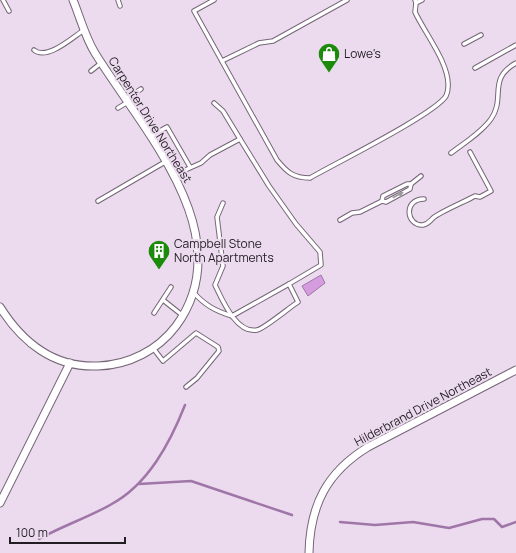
<svg xmlns="http://www.w3.org/2000/svg" width="516" height="553" viewBox="0 0 516 553" font-family="Manrope,sans-serif">
<style>
.water{fill:#d59ddf;stroke:#9f76a7}
.lines{fill:none;stroke-linecap:round;stroke-linejoin:round}
.stream{stroke:#9f76a7;stroke-width:2.5}
.lane-casing{stroke:#756677;stroke-width:5.5}
.street-casing{stroke:#756677;stroke-width:9}
.lane{stroke:#fff;stroke-width:3.5}
.street{stroke:#fff;stroke-width:7}
.oneway{fill:#9c999c}
.labels{text-anchor:middle;stroke-width:4;stroke-linejoin:round;paint-order:stroke}
.poi-label{font-size:12px;fill:#221c23;stroke:#ecdbee;text-anchor:start}
.street-label{font-size:12px;fill:#221c23;stroke:#ecdbee}
</style>
<rect width="100%" height="100%" fill="#ecdbee"/>
<polygon class="water" points="321,275 325,283 308,296 302,286"/>
<g class="lines">
<g class="stream">
<polyline points="139,484 191,481 292,515"/>
<polyline points="340,522 375,525 413,522 449,528 482,519 494,519 502,527 516,522"/>
<path d="M39 539C62 526 87 518 110 505 148 485 170 443 185 405"/>
</g>
<g class="lane-casing">
<g id="lane">
<polyline points="3,0 9,11"/>
<polyline points="118,0 120,6"/>
<path d="M214 0 194 11 277 160C287 172 293 178 310 178 334 164 435 114 446 96 447 94 448 89 448 87 450 64 424 32 415 12L416 3"/>
<polyline points="415,0 416,3 422,0"/>
<polyline points="464,44 481,35"/>
<path d="M34 50C47 61 73 37 84 30"/>
<polyline points="222,61 259,43 273,41 347,0"/>
<polyline points="475,68 516,45"/>
<polyline points="91,71 101,63"/>
<polyline points="126,99 141,89"/>
<polyline points="214,103 223,111 240,139"/>
<polyline points="118,108 128,102"/>
<polyline points="151,136 167,127 190,167"/>
<path d="M451 153C464 143 481 133 491 119 506 98 487 79 516 63"/>
<path d="M174 175 201 163 210 155 240 139 269 186 296 224 320 252 321 265 289 284 298 302C290 307 264 329 257 330 236 334 222 299 215 285L223 266 217 217 223 203"/>
<path d="M424 199C403 199 406 226 423 225 428 224 430 221 433 218 438 213 466 201 475 196L480 197 491 191 470 152"/>
<polyline points="98,201 165,162"/>
<polyline points="382,201 383,196 407,184 411,184"/>
<polyline points="340,220 352,213 360,212 382,201 386,202 410,189 411,184 421,176"/>
<path d="M193 292C205 305 215 311 232 316L289 284"/>
<polyline points="163,300 182,315"/>
<polyline points="154,313 171,287"/>
<polyline points="153,348 163,361 196,333 218,347 219,351 197,378 186,387"/>
</g>
</g>
<g class="street-casing">
<g id="street">
<path d="M0 307C22 342 54 368 98 366 129 365 158 350 176 326 243 235 141 128 95 53 85 37 80 17 73 0"/>
<polyline points="0,503 70,363"/>
<path d="M309 553C310 505 327 472 368 447L516 370"/>
</g>
</g>
<use href="#lane" class="lane"/>
<use href="#street" class="street"/>
</g>
<defs><path id="oneway-solid" d="M-6-.8H1V-3.2L6.5 0L1 3.2V.8H-6Z"/></defs>
<use class="oneway" href="#oneway-solid" transform="translate(398 195) rotate(-28)"/>
<defs>
<g id="shop-pin" transform="scale(1.15)"><path d="M0 17L-7.5 6A9.5 9.5 0 1 1 7.5 6Z" fill="#1c8a0a" stroke="#ecdbee"/><path d="M-5-2.5h2.3a2.7 3.5 0 0 1 5.4 0H5L5.5 6h-11ZM-1.5-2.5h3a1.5 2.3 0 0 0-3 0Z" fill="#fff"/></g>
<g id="building-pin" transform="scale(1.15)"><path d="M0 17L-7.5 6A9.5 9.5 0 1 1 7.5 6Z" fill="#1c8a0a" stroke="#ecdbee"/><path d="M-4-6H4V6H1V3H-1V6H-4ZM-2.5-4.3h1.7v1.8h-1.7ZM.8-4.3h1.7v1.8H.8ZM-2.5-1h1.7V.8h-1.7ZM.8-1h1.7V.8H.8Z" fill="#fff"/></g>
</defs>
<g fill-rule="evenodd">
<use href="#shop-pin" x="329" y="54"/>
<use href="#building-pin" x="159" y="251"/>
</g>
<g class="labels">
<g class="poi-label">
<text x="344" y="58">Lowe's</text>
<text x="174" y="248">Campbell Stone<tspan x="174" dy="14">North Apartments</tspan></text>
</g>
<g class="street-label">
<text transform="translate(150 120) rotate(58)" y="4">Carpenter Drive Northeast</text>
<text transform="translate(423 407) rotate(-28)" y="4">Hilderbrand Drive Northeast</text>
</g>
</g>
<path d="M10 537v6h115v-6" fill="none" stroke="#221c23" stroke-width="2"/>
<text x="16" y="537" font-size="12" fill="#221c23" stroke="#ecdbee" stroke-width="3" paint-order="stroke">100 m</text>
</svg>
